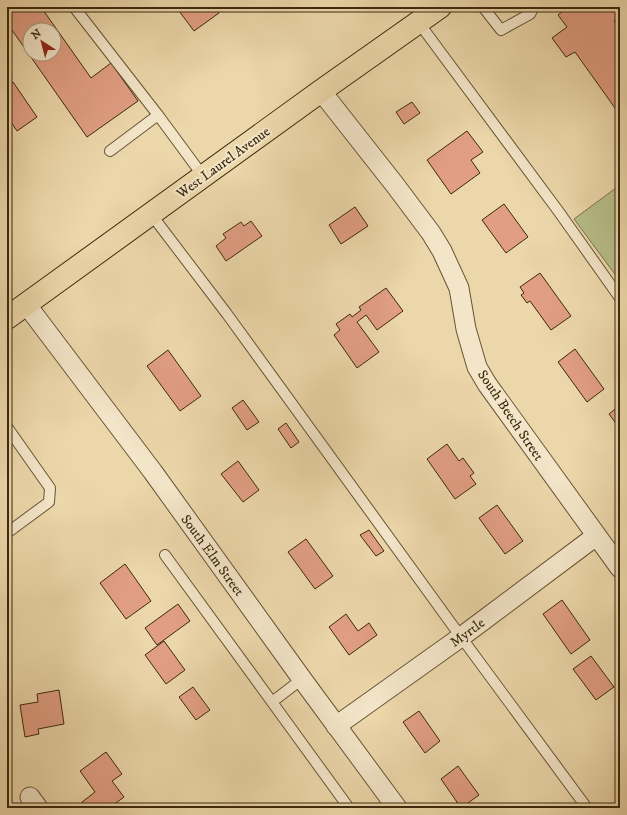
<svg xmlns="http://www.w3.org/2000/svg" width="627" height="815" viewBox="0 0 627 815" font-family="'IM FELL DW Pica',serif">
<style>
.green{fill:#b7be89;stroke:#79744c}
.building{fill:#e19e83;stroke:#3b290e;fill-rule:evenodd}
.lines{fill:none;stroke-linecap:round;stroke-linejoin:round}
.lane-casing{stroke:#675435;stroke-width:12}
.street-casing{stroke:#675435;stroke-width:21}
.primary-casing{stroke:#3b290e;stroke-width:24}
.lane{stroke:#f3e5c8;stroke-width:10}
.street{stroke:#f3e5c8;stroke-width:19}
.primary{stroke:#ecd7aa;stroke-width:22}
.labels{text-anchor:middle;stroke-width:4;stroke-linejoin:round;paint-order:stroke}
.street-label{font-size:14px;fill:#3b290e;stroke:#f3e5c8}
</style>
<rect width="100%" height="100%" fill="#ecd7aa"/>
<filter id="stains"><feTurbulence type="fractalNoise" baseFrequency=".005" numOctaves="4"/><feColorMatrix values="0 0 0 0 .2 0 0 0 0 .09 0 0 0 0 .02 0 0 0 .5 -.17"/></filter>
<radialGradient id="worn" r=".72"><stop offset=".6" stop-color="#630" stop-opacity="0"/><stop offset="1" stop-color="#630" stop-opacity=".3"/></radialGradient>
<polygon class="green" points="620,185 620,281 574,219"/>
<g class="building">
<path d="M19 7H41L91 78 111 63 138 101 87 137 7 23V15ZM30 30H54V54H30Z"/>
<polygon points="176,7 215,7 219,13 194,31"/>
<polygon points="568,7 620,7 620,17 614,21 620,29 620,115 575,52 566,57 552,38 567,27 558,15"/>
<polygon points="13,82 37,117 17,131 7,116 7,86"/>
<polygon points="412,102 420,113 404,124 396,112"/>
<polygon points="467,131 483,152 471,160 480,173 451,194 427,160"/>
<polygon points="504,204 528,237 506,253 482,220"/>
<polygon points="355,207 368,226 341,244 329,225"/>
<polygon points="251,221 262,236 226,261 216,246 226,238 223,234 241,222 244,226"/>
<polygon points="540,273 571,316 551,330 530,301 527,303 521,295 524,293 520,287"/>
<polygon points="386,288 403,311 377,330 366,315 357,322 379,352 357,368 334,335 340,330 336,324 350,314 352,317 361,310 359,307"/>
<polygon points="575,349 604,389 587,402 558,362"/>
<polygon points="168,350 201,396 180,411 147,366"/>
<polygon points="243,400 259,422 247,430 232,408"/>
<polygon points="620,405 620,429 609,414"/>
<polygon points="286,423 299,442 291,448 278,429"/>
<polygon points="447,444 459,461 463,458 474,473 470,476 476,484 455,499 427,459"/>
<polygon points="238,461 259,490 243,502 221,474"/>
<polygon points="497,505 523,541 505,554 479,518"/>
<polygon points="369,530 384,551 376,556 360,535"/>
<polygon points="306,539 333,576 315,589 288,552"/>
<polygon points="125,564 151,601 126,619 100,583"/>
<polygon points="562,600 590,640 571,654 543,614"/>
<polygon points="178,604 190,621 157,645 145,628"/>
<polygon points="346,614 358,631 369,623 377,635 349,655 329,627"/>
<polygon points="164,641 185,670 166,684 145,655"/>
<polygon points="591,656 614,687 596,700 573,669"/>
<polygon points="193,687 210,710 196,720 179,697"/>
<polygon points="59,690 64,724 38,729 39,734 25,737 20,705 38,702 37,694"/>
<polygon points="419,711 440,741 425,753 403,722"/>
<polygon points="106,752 122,774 112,781 124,797 109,808 87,808 82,802 95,792 80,771"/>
<polygon points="458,766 479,795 461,808 441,779"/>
</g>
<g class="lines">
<g class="lane-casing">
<g id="lane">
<polyline points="74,7 158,115"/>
<polyline points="483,7 501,30 530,14 534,7"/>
<polyline points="419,23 559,212 620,298"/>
<polyline points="110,151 158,115 203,176"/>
<polyline points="151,214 227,314 461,637 587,808"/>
<polyline points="7,427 50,488 49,502 7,533"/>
<polyline points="165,555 272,702"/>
<polyline points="302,679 272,702 349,808"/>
</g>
</g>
<g class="street-casing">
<g id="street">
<polyline points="321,91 395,185 431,233 442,251 459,288 466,329 477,367 487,384 620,568"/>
<polyline points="26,304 153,472 302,679 397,808"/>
<polyline points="336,726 461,637 596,536"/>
<polyline points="30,797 38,808"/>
</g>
</g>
<g class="primary-casing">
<polyline id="primary" points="7,318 321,91 440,7"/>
</g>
<use href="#lane" class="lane"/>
<use href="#street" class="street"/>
<use href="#primary" class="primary"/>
</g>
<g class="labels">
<g class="street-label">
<text transform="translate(223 162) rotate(-36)" y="5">West Laurel Avenue</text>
<text transform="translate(511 415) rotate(56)" y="5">South Beech Street</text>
<text transform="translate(213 555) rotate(54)" y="5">South Elm Street</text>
<text transform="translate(467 632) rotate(-36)" y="5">Myrtle</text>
</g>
</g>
<rect width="627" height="815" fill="none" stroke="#ecd7aa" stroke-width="24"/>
<rect x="8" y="8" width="611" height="799" fill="none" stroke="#3b290e" stroke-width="2"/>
<rect x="12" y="12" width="603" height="791" fill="none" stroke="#3b290e"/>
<g transform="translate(42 42) rotate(324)"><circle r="19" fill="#f3e5c8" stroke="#a99a7e"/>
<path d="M0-3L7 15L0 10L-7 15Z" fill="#8f2418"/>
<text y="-6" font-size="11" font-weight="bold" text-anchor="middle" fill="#3b290e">N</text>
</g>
<rect width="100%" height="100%" filter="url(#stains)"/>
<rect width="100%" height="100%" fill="url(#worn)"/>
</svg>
